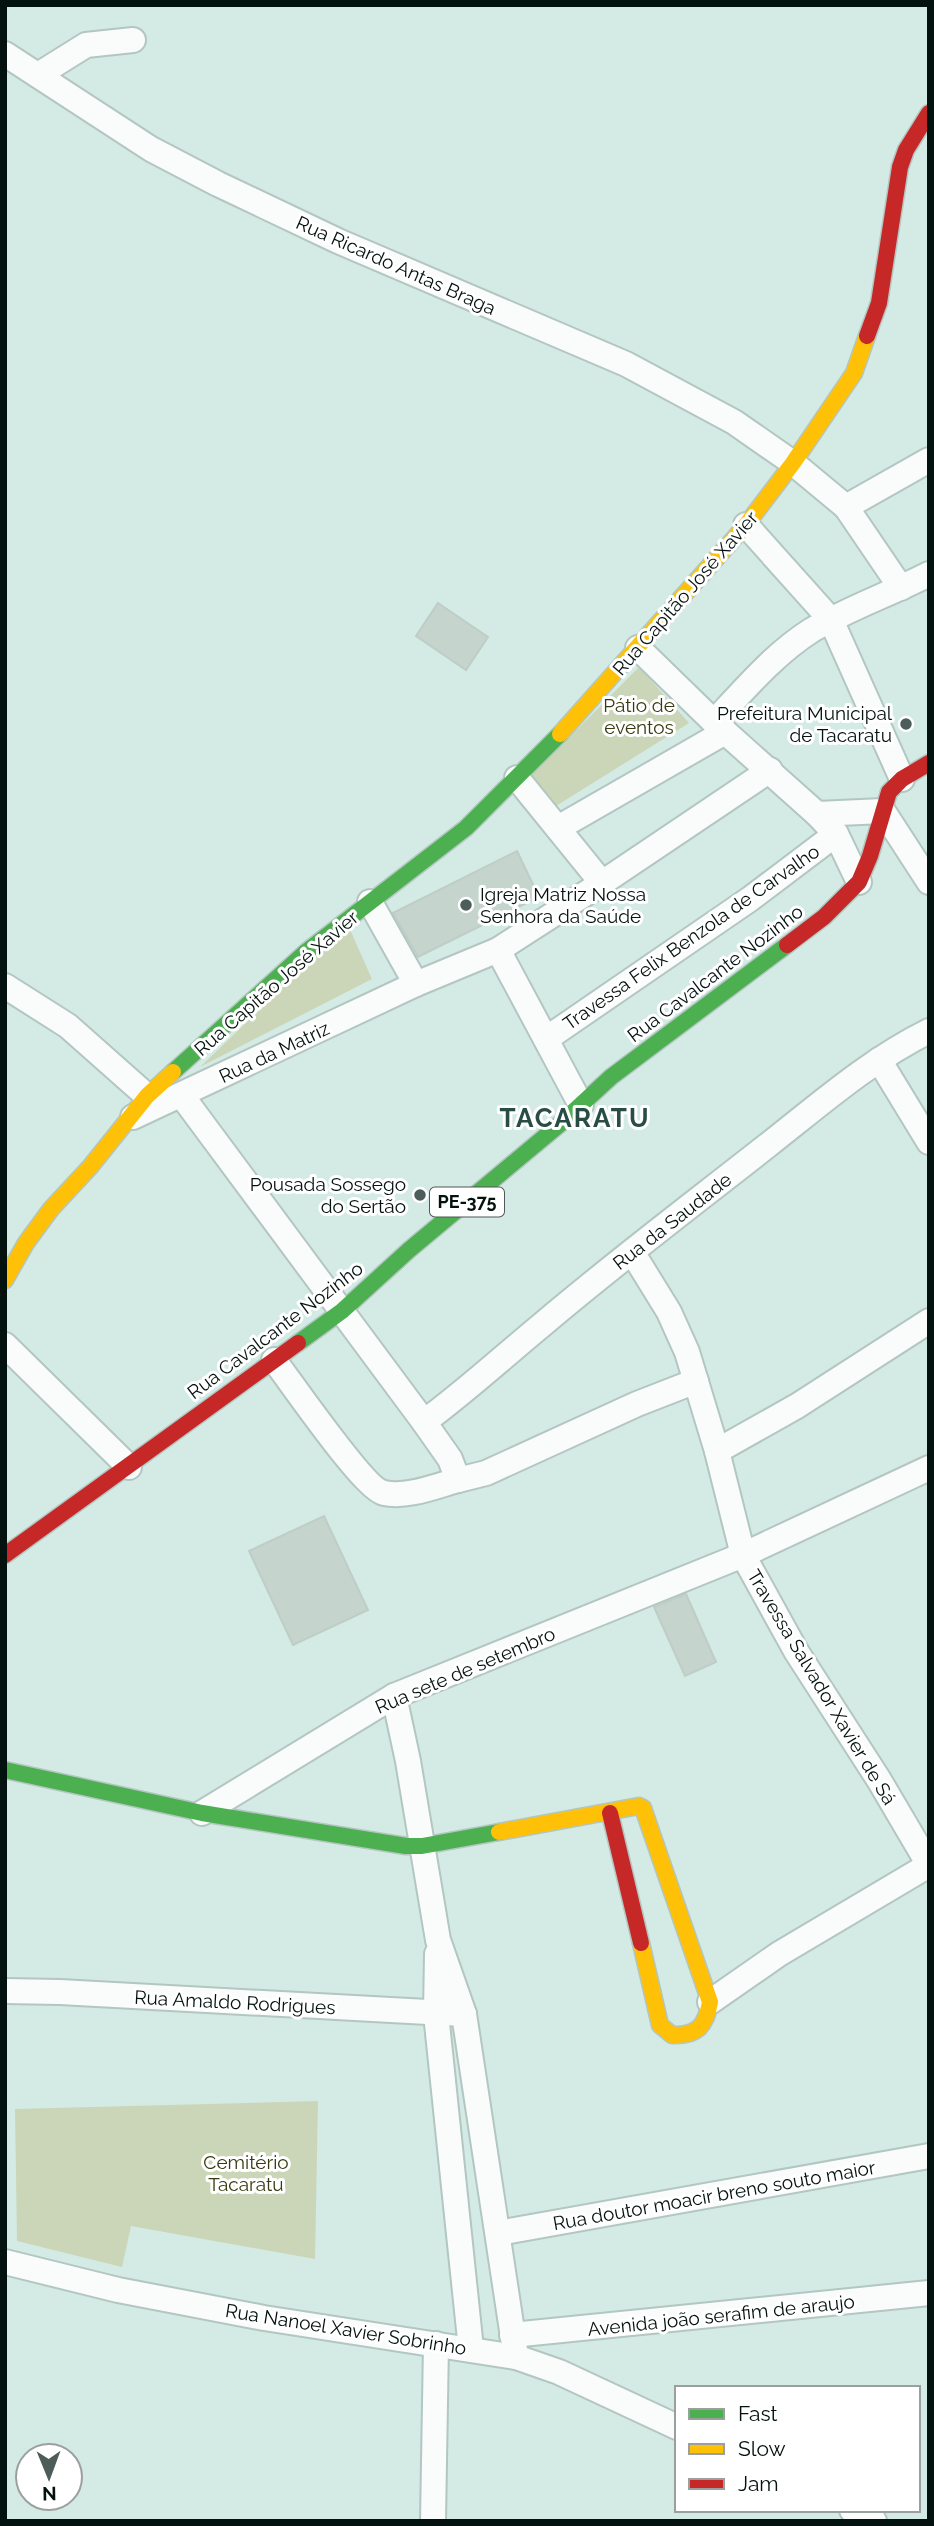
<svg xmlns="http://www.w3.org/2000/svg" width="934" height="2526" viewBox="0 0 934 2526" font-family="Raleway,sans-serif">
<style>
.green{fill:#cad6b7}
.building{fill:#c5d4cc;stroke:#becec6;stroke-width:2}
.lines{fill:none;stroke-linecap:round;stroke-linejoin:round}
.street-casing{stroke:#b3c6c1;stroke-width:28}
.fast-casing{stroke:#b3c6c1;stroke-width:19}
.slow-casing{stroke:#b3c6c1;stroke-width:19}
.jam-casing{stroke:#b3c6c1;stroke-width:19}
.street{stroke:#f9fcfb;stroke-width:24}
.fast{stroke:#4caf50;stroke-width:16}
.slow{stroke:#ffc107;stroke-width:16}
.jam{stroke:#c62828;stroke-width:16}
.poi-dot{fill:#4d5e5a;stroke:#fff;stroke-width:2.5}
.labels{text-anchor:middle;stroke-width:6;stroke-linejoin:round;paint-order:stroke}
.shield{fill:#fff;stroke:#4f5957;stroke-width:2}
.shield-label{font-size:18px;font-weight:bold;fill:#04120f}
.street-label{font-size:19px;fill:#04120f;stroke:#fff}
.park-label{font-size:19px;fill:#383b10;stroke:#fff}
.poi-label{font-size:19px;fill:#04120f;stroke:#fff;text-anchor:end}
.district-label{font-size:26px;font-weight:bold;letter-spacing:2px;fill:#274d45;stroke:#fff}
</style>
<rect width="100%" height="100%" fill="#d4ebe5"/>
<g class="green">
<polygon points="639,667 689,723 556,806 532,775"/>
<polygon points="348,925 372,979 200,1067"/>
<polygon points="318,2101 315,2259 131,2226 122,2267 17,2241 15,2109"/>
</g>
<g class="building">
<polygon points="438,603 488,637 466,670 416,636"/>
<polygon points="517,851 539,897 418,957 393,913"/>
<polygon points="324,1516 368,1610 293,1645 249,1551"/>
<polygon points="686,1594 716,1662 685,1676 654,1607"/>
</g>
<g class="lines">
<g class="street-casing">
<g id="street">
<polyline points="5,54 151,149 218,184 338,241 626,364 734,422 793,463 846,507 929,460"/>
<polyline points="38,75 86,45 133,40"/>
<polyline points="846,507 901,588"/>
<polyline points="746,525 831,620 902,779"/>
<polyline points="638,648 714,722 817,814 836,834 859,882"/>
<path d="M714 722C744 690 774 654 812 630 849 608 890 594 929 574"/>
<polyline points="517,778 602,883"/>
<polyline points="817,814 883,811 929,882"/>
<polyline points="558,828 725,732"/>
<polyline points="370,902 416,984"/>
<polyline points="498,950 581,1105"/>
<polyline points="5,986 68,1026 147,1096"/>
<polyline points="546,1039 750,899 836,834"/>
<polyline points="879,1060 929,1142"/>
<polyline points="182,1096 424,1422 450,1459 458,1480 486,1473 637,1404 696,1381"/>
<polyline points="133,1117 416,984 498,950 602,883 770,770"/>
<polyline points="632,1252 669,1312 687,1352 717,1451 743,1555 796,1651 879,1780 929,1865"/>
<polyline points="5,1345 129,1467"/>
<path d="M274 1360C291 1382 364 1489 384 1493 407 1498 436 1486 458 1480"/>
<path d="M424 1422C465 1392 503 1357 543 1324 616 1262 693 1204 768 1145 819 1105 870 1060 929 1031"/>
<polyline points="717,1451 797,1406 929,1321"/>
<polyline points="394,1696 408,1761 438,1940 464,2014 516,2357"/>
<polyline points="202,1813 394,1696 743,1555 929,1468"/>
<polyline points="437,1954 436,2014 471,2349"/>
<polyline points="5,1991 60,1992 464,2014"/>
<polyline points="710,2002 779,1954 929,1865"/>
<polyline points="498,2233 929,2156"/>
<polyline points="5,2262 118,2290 264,2318 516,2357 559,2372 677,2427"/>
<polyline points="512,2335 929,2293"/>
<polyline points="852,2510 874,2521"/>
<polyline points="433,2521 436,2344"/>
</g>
</g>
<g class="fast-casing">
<g id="fast">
<polyline points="173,1072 307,951 466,828 560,734"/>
<polyline points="298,1343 342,1311 409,1250 560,1124 611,1077 787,945"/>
<polyline points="5,1770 202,1813 406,1846 422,1846 499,1832"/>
</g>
</g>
<g class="slow-casing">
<g id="slow">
<polyline points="560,734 746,525 793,463 854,373 867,336"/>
<polyline points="5,1280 26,1243 51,1209 90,1167 147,1096 173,1072"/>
<path d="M499 1832 639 1806 643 1808 710 2002C706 2026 697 2036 672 2035L660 2025 641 1943"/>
</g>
</g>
<g class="jam-casing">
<g id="jam">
<polyline points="867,336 879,303 900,167 906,150 929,113"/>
<polyline points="787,945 824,917 859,882 870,856 889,792 902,779 929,763"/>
<polyline points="5,1555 298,1343"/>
<polyline points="610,1813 641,1943"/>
</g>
</g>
<use href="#street" class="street"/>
<use href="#fast" class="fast"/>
<use href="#slow" class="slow"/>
<use href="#jam" class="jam"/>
</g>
<g class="poi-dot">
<circle cx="906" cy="724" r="7"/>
<circle cx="466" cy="905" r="7"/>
<circle cx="420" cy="1195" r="7"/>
</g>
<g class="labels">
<rect class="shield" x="430" y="1187.5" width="74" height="29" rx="5"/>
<g class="shield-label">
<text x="467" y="1208">PE-375</text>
</g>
<g class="street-label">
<text transform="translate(396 265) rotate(24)" y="7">Rua Ricardo Antas Braga</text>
<text transform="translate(685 593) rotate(-49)" y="7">Rua Capitão José Xavier</text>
<text transform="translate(691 937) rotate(-35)" y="7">Travessa Felix Benzola de Carvalho</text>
<text transform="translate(715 973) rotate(-37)" y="7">Rua Cavalcante Nozinho</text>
<text transform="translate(276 983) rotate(-41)" y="7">Rua Capitão José Xavier</text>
<text transform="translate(274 1052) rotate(-25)" y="7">Rua da Matriz</text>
<text transform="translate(672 1221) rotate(-38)" y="7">Rua da Saudade</text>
<text transform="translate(275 1330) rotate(-37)" y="7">Rua Cavalcante Nozinho</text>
<text transform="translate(465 1670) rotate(-23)" y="7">Rua sete de setembro</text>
<text transform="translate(822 1687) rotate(59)" y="7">Travessa Salvador Xavier de Sá</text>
<text transform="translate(235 2002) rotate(3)" y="7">Rua Amaldo Rodrigues</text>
<text transform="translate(714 2195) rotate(-10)" y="7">Rua doutor moacir breno souto maior</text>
<text transform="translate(721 2315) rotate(-6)" y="7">Avenida joão serafim de araujo</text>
<text transform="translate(346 2329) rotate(9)" y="7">Rua Nanoel Xavier Sobrinho</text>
</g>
<g class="park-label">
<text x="639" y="712">Pátio de<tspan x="639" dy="22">eventos</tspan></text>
<text x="246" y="2169">Cemitério<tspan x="246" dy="22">Tacaratu</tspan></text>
</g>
<g class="poi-label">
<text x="892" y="720">Prefeitura Municipal<tspan x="892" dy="22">de Tacaratu</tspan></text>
<text x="480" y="901" text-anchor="start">Igreja Matriz Nossa<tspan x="480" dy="22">Senhora da Saúde</tspan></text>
<text x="406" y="1191">Pousada Sossego<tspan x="406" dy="22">do Sertão</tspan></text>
</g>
<g class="district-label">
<text x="575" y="1127">TACARATU</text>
</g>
</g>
<rect width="934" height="2526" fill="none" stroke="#04120f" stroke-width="14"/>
<rect x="675" y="2386" width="245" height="126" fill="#ffffff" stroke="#9ba09f" stroke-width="2"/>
<rect x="689" y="2409" width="35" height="10" fill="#4caf50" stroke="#9ba09f" stroke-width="2"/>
<text x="738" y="2421" font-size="21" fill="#04120f">Fast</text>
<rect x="689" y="2444" width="35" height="10" fill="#ffc107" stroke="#9ba09f" stroke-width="2"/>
<text x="738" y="2456" font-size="21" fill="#04120f">Slow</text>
<rect x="689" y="2479" width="35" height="10" fill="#c62828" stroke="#9ba09f" stroke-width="2"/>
<text x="738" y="2491" font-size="21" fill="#04120f">Jam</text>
<g transform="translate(49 2477) rotate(179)"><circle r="33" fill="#ffffff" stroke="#9ba09f" stroke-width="2"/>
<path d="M0-5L12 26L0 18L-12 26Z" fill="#4d5e5a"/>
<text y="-10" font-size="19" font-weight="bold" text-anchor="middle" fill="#04120f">N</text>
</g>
</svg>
